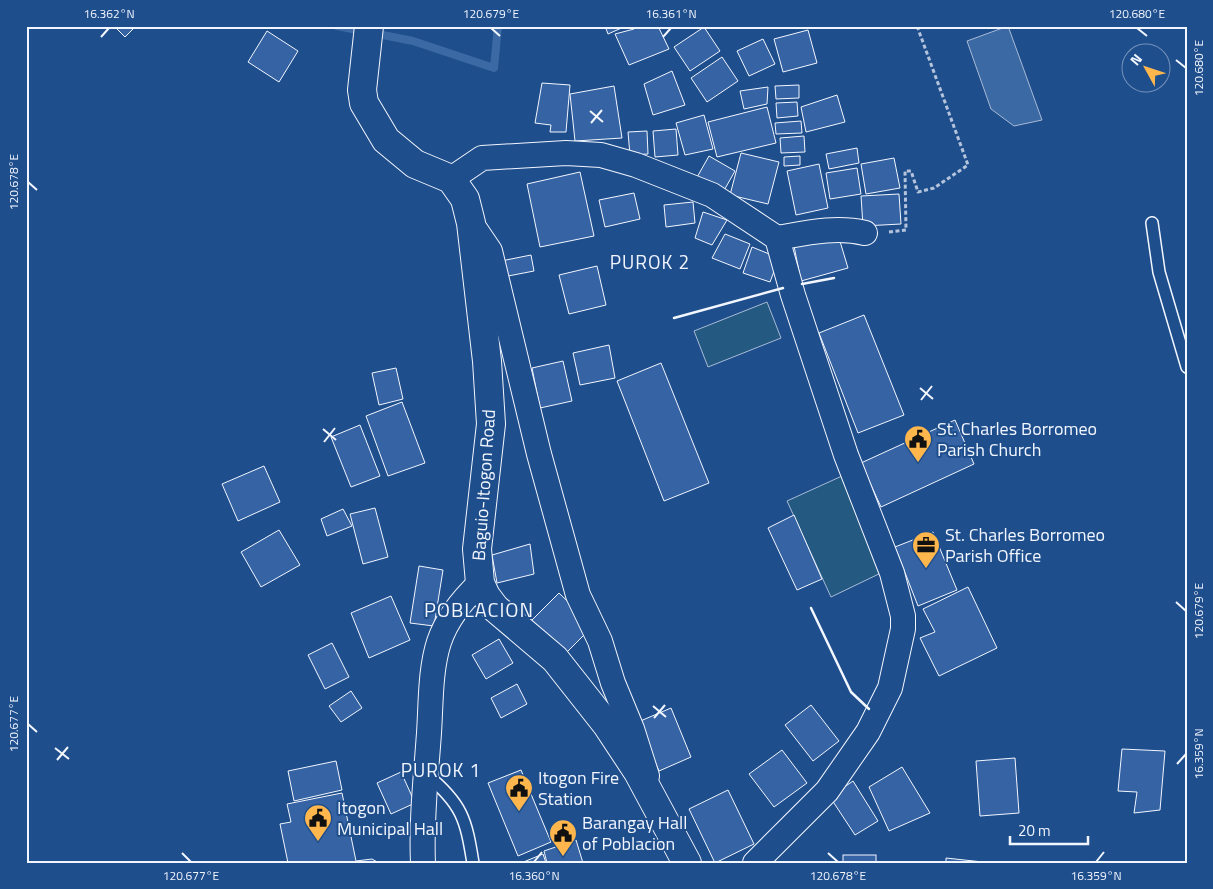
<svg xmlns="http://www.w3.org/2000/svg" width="1213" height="889" viewBox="0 0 1213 889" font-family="'Titillium Web',sans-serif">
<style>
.green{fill:#245a82;stroke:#a8bbd7}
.water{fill:#3b69a3;stroke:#a8bbd7}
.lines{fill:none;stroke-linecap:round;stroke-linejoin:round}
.stream{stroke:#3b69a3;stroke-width:8}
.building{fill:#3563a3;stroke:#f2f6ff}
.lane-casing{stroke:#f2f6ff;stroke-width:14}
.street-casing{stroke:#f2f6ff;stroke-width:26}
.secondary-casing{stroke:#f2f6ff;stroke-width:30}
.path{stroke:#b3c4dc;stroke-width:3;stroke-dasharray:4 2.5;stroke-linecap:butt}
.lane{stroke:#1f4e8c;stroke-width:11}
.street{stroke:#1f4e8c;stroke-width:24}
.secondary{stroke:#1f4e8c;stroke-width:28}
.wall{stroke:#f2f6ff;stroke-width:2.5}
.ticks{fill:none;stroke:#f2f6ff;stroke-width:2}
.labels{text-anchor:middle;stroke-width:4;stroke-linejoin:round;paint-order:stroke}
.poi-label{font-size:18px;fill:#f2f6ff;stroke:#1f4e8c;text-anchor:start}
.street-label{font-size:18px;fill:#f2f6ff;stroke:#1f4e8c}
.neighbourhood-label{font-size:19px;letter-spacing:1px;fill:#f2f6ff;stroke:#1f4e8c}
.quarter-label{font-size:20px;letter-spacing:1px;fill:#f2f6ff;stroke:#1f4e8c}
.neatline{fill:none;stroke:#f2f6ff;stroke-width:2}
.ticks-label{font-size:12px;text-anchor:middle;fill:#f2f6ff}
</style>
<rect width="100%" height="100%" fill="#1f4e8c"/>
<g class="green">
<polygon points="767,302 781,338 708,367 694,331"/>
<polygon points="842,476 885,571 831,597 787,501"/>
</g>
<polygon class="water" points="1008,26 1042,120 1014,126 991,109 967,41"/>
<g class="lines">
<polyline class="stream" points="337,26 413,41 494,68 498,26"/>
</g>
<g class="building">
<polygon points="114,26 136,26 125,37"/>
<polygon points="605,26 626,26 608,34"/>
<polygon points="633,26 658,26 669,49 629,65 615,34 634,29"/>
<polygon points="704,27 720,51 690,71 674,47"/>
<polygon points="808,30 817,63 783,72 774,39"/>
<polygon points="267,31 298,51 279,82 248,62"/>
<polygon points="763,39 775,64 749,76 737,51"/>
<polygon points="722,57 738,81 707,102 691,78"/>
<polygon points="672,71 685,105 653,115 644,84"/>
<polygon points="542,83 570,85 566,132 550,132 551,125 535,123"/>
<polygon points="799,85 799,98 776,99 775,86"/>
<polygon points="614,86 622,138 575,141 570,94"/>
<polygon points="768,87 767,104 744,109 740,91"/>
<polygon points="837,95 845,122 806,132 801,107"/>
<polygon points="797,102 798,116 777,118 776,103"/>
<polygon points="767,107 776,143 717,157 708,122"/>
<polygon points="704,115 713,149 685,155 676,123"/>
<polygon points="801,121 802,133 776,134 775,123"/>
<polygon points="676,129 678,155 655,157 653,131"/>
<polygon points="647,131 648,154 630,155 628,132"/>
<polygon points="804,136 805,152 781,153 780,138"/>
<polygon points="857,148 859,163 829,169 826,154"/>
<polygon points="741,153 779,162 768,204 730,195"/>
<polygon points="709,156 735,171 722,194 696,179"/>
<polygon points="800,156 800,165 784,166 784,157"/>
<polygon points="894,158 900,188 866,194 861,164"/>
<polygon points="819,164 828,208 796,215 787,171"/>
<polygon points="857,168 861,194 830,199 826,173"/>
<polygon points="580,172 594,236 540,247 527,184"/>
<polygon points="634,193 640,219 605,227 599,200"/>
<polygon points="899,194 901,224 863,226 861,196"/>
<polygon points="693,202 695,223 666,227 664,205"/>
<polygon points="703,212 727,220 712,245 695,238"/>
<polygon points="725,234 750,244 740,269 712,258"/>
<polygon points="839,238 848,268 801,281 794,246"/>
<polygon points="752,247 779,258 770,282 743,273"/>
<polygon points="531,255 534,271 503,277 501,261"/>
<polygon points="597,266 606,305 569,314 559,275"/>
<polygon points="864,315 904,415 858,433 819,333"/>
<polygon points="609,345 615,378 580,385 573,353"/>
<polygon points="563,361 572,401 540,408 532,368"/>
<polygon points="661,363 709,483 664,501 617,381"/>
<polygon points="396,368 403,399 379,405 372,373"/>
<polygon points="402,402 425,463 388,476 366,416"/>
<polygon points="955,420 974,464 881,507 861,463"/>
<polygon points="360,425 380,476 351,487 331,437"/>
<polygon points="264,466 280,502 238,521 222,484"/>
<polygon points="375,508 388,557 363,564 350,514"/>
<polygon points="343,509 352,526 327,536 321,519"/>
<polygon points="794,515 822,579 797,590 768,528"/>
<polygon points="279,530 300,565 261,587 241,552"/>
<polygon points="933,532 957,590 918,606 895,547"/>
<polygon points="530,544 534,574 497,583 492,555"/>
<polygon points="419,566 443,570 434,626 410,623"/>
<polygon points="968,587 997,648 939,676 920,638 935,632 923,609"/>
<polygon points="559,593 593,626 561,658 527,625"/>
<polygon points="391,596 410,640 369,658 351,613"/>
<polygon points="499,639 513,663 486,679 472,655"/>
<polygon points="332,643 349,677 325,689 308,655"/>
<polygon points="517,684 527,704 501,718 491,698"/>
<polygon points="351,691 362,708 341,722 329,706"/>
<polygon points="811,705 839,741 813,761 785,725"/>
<polygon points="671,708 691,757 659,771 638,722"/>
<polygon points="1122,749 1165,751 1160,810 1134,813 1137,792 1118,791"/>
<polygon points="782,750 807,783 774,807 749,774"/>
<polygon points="1015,758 1019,813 980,816 976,761"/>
<polygon points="336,761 342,790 294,801 288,771"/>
<polygon points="902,767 930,813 889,831 869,787"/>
<polygon points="521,770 551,842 518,856 488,783"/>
<polygon points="401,772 415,803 391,814 377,783"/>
<polygon points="853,781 878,821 855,835 830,797"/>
<polygon points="728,790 754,844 715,863 689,809"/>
<polygon points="342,793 356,861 372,859 379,863 288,863 280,824 291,822 287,804"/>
<polygon points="576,840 583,863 547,863 544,851"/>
<polygon points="543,854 546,863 521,863"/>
<rect x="843" y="855" width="33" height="8"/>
<polygon points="946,858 992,863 946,863"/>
</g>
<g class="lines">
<g class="lane-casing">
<g id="lane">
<polyline points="1152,223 1159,272 1187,367"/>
<path d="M427 775C462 804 466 819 473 863"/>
</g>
</g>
<g class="street-casing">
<g id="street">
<polyline points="451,179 482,158 566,153 601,155 636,165 712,195 777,238 793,295 846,455 892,573 903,616 903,629 890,688 868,732 827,791 755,863"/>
<polyline points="471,223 490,251 539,454 578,595 600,641 613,683 632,729 647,776"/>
<path d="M777 238C806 233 836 226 865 233"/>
<path d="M423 863C421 820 426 776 429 733 431 703 430 670 439 642 447 618 462 600 480 583"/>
</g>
</g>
<g class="secondary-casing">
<polyline id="secondary" points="369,26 362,90 364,103 386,140 415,164 451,179 465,199 471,223 487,361 491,424 477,549 480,583 486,596 495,608 555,659 607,725 638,772 687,863"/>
</g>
<polyline class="path" points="889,232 906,230 905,171 911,171 918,192 934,188 968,165 917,26"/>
<use href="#lane" class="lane"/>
<use href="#street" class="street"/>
<use href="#secondary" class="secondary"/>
<g class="wall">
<polyline points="802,284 834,278"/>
<polyline points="674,318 783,288"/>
<polyline points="811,608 851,692 869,709"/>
</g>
</g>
<path class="ticks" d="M491 28 500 36M1137 28 1147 36M101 37 109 28M663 37 671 28M1176 60 1186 68M590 111 603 122M591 123 602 110M28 182 37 190M920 388 933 399M921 400 932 386M323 429 336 440M324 442 335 428M1176 602 1186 611M653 706 666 717M654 718 665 705M28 724 37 732M55 748 69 759M57 760 68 747M1177 764 1186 754M182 853 191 862M828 853 838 862M534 862 542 852M1096 862 1104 852"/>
<defs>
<g id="civic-pin" transform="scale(1.4375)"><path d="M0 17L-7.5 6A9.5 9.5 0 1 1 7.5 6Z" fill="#ffb74d" stroke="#1f4e8c"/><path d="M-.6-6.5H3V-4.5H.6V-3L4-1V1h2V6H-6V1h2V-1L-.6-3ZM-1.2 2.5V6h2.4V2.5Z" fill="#111"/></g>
<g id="office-pin" transform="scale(1.4375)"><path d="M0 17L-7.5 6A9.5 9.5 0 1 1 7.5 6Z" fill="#ffb74d" stroke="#1f4e8c"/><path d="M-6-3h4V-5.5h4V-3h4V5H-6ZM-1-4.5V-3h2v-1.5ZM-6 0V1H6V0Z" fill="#111"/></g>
</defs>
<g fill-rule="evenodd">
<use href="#civic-pin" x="918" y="439"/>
<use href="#office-pin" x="926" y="545"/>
<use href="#civic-pin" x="519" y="788"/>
<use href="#civic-pin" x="318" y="818"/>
<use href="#civic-pin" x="563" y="833"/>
</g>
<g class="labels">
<g class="poi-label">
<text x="937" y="435">St. Charles Borromeo<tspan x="937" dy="21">Parish Church</tspan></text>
<text x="945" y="541">St. Charles Borromeo<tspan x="945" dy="21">Parish Office</tspan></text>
<text x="538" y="784">Itogon Fire<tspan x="538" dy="21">Station</tspan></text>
<text x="337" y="814">Itogon<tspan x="337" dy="21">Municipal Hall</tspan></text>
<text x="582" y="829">Barangay Hall<tspan x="582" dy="21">of Poblacion</tspan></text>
</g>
<g class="street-label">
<text transform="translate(484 485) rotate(-86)" y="6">Baguio-Itogon Road</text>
</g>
<g class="neighbourhood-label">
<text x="650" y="269">PUROK 2</text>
<text x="441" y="777">PUROK 1</text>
</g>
<g class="quarter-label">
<text x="479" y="617">POBLACION</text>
</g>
</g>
<rect width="1213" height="889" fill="none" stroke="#1f4e8c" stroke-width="55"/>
<g transform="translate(1146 68) rotate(310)"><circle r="24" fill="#1f4e8c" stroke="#7391ba"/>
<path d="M0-4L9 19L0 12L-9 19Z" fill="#ffb74d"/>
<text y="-8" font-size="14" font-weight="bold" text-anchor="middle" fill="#f2f6ff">N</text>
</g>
<path d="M1010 836v8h78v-8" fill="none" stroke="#f2f6ff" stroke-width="2.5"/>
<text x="1018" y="836" font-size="15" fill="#f2f6ff" stroke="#1f4e8c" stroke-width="4" paint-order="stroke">20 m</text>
<rect x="28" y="28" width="1158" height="834" class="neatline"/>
<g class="ticks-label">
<text x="109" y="18">16.362°N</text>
<text x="491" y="18">120.679°E</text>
<text x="671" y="18">16.361°N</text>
<text x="1137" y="18">120.680°E</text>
<text transform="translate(1199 68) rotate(-90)" y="4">120.680°E</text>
<text transform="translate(14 182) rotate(-90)" y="4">120.678°E</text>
<text transform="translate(1199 611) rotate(-90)" y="4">120.679°E</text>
<text transform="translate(14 724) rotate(-90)" y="4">120.677°E</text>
<text transform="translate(1199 754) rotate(-90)" y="4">16.359°N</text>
<text x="191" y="880">120.677°E</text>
<text x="534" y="880">16.360°N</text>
<text x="838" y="880">120.678°E</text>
<text x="1096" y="880">16.359°N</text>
</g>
</svg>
